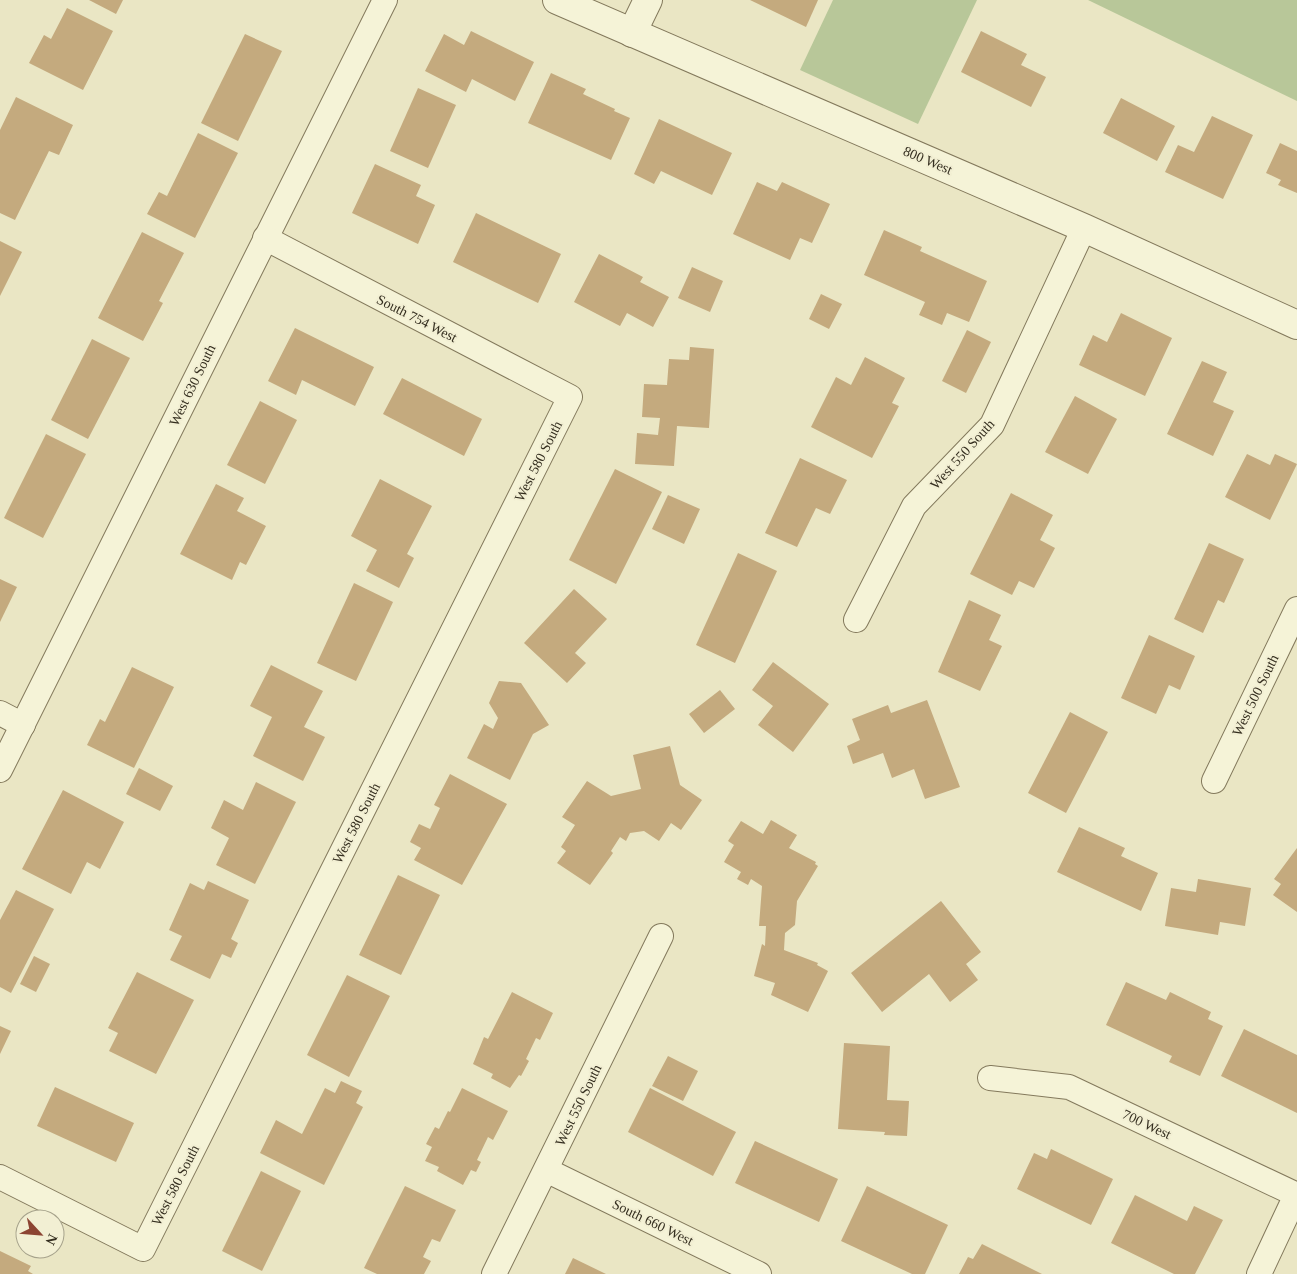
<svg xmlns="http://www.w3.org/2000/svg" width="1297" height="1274" viewBox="0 0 1297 1274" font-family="Georgia,serif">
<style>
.green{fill:#b8c799}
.building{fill:#c4aa7e}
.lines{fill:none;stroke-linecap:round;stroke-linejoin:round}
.minor-casing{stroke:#83795c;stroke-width:26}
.tertiary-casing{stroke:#83795c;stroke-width:30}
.minor{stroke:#f5f3d7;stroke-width:24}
.tertiary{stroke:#f5f3d7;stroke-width:28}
.labels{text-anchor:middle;stroke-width:4;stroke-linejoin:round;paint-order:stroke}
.street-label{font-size:14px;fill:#342e1f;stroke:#f2efd3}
</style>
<rect width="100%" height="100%" fill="#eae6c4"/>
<g class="green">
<polygon points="833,0 977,0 918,124 800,70"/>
<polygon points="1088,0 1297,0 1297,101"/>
</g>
<g class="building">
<polygon points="89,0 123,0 116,14"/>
<polygon points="750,0 818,0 806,27"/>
<polygon points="67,8 113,31 83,90 29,63 44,35 51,39"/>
<polygon points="471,31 534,62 515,101 472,79 466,92 425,71 444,34 464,45"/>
<polygon points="981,31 1027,54 1021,65 1046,77 1031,107 961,72"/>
<polygon points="245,34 282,51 238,141 201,123"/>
<polygon points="551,73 586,89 583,94 615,109 614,111 630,118 611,160 528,123"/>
<polygon points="418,88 456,105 428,168 390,151"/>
<polygon points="16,97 73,125 59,155 49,151 15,220 0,213 0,130"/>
<polygon points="1121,98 1175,126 1157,161 1103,133"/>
<polygon points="1212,116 1253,135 1223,199 1165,172 1178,145 1194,152"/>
<polygon points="659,119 732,153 712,195 661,171 654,184 634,174"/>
<polygon points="198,133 238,153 195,238 147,214 159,192 167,196"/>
<polygon points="1280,143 1297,151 1297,193 1278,185 1281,180 1266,173"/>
<polygon points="375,164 421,185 416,196 435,205 418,244 352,213"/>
<polygon points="757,182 777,191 782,182 830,204 812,243 800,238 790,260 733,234"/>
<polygon points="476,213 561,254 538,303 453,262"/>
<polygon points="884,230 922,247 920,251 987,281 969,322 947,313 942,325 919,315 925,302 864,275"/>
<polygon points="142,232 184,253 159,301 163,303 143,341 98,318"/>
<polygon points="0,241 22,252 0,296"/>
<polygon points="599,254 643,277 640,282 669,297 653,327 627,313 620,326 574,302"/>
<polygon points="692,267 723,281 710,312 678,298"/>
<polygon points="821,294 842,304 829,329 809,319"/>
<polygon points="1121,313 1172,338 1145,396 1079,365 1093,335 1107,342"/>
<polygon points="295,328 374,367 355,406 302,380 296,395 268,381"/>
<polygon points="967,330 991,342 966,393 942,381"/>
<polygon points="92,339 130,358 88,439 51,420"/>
<polygon points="690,347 714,349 709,428 677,426 674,466 635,464 637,433 658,435 660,418 642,417 644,384 667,385 669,359 689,360"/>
<polygon points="865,357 905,378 892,403 899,406 872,458 811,427 836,377 851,385"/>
<polygon points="1202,361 1227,372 1213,402 1234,411 1213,456 1167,434"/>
<polygon points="402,378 482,419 464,456 383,414"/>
<polygon points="1075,396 1117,419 1088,474 1045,452"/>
<polygon points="260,401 297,420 265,484 227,465"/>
<polygon points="46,434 86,454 43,538 4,518"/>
<polygon points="1247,454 1270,465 1275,454 1297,464 1270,520 1225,497"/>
<polygon points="800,458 847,480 830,514 816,508 797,547 765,533"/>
<polygon points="615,469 662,492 616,584 569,560"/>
<polygon points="380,479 432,506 407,554 414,558 399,588 366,571 377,550 351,536"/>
<polygon points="216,484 244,498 237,511 266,526 246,565 240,562 232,580 180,554"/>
<polygon points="1011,493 1053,515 1040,540 1055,548 1034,588 1019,581 1012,595 970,574"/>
<polygon points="668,495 700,509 684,544 652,529"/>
<polygon points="1209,543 1244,559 1224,603 1218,600 1203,633 1174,619"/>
<polygon points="738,553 777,571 735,663 696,645"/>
<polygon points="0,579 17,587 0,622"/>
<polygon points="354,583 393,602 356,681 317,663"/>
<polygon points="574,589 607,619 575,653 586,663 567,683 524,643"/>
<polygon points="969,600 1001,615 989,640 1002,646 980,691 938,672"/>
<polygon points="1149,635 1195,656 1180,690 1169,685 1156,714 1121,698"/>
<polygon points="773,662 829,704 793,752 758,725 773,706 752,690"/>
<polygon points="271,665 323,691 304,727 325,737 303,781 253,756 272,717 250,706"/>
<polygon points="132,667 174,687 134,768 87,745 100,719 105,722"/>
<polygon points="499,681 521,683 549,725 533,734 510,780 467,758 484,724 493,729 498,718 489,703"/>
<polygon points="720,690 735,709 704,733 689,714"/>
<polygon points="927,700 960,787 925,799 914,769 892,778 883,753 853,764 847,746 860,740 852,719 888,705 891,713"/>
<polygon points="1070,712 1108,732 1066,813 1028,793"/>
<polygon points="670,746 680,785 702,800 681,830 671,823 659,841 644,831 630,833 626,841 620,837 611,851 613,853 590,885 557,863 566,851 561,847 575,825 562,817 587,781 611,796 641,789 633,755"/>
<polygon points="139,768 173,786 160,811 126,794"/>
<polygon points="450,774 507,804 462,885 414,860 421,848 410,842 419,824 430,829 440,808 434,805"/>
<polygon points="256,782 296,802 255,884 216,865 229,838 211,828 224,800 243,810"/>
<polygon points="63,790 124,822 100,869 87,862 71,894 22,869"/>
<polygon points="771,820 797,835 789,848 816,862 815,864 818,866 797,901 795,925 785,933 784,950 818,963 817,965 828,971 808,1012 771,995 775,983 754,976 762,944 765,946 766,926 759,926 762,886 751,879 748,885 737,879 741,872 724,862 734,845 728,841 741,821 763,834"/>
<polygon points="1079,827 1125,848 1121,856 1158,873 1141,911 1057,872"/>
<polygon points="1297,848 1297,912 1273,895 1281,884 1274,879"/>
<polygon points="398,875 440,895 401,975 359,955"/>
<polygon points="1198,879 1251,888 1245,926 1220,922 1218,935 1165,926 1171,888 1196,892"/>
<polygon points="208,881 249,900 231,939 238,943 231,958 222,954 210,979 170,960 182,936 169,930 190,883 204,890"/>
<polygon points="16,890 54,909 11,993 0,987 0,920"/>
<polygon points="941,901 981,952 966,964 978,980 950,1002 929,974 882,1012 851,973"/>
<polygon points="34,956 50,964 36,992 20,984"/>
<polygon points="137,972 194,1000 156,1074 109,1051 118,1033 108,1028"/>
<polygon points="347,975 390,996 349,1077 307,1055"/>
<polygon points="1126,982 1166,1000 1170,992 1211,1012 1208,1019 1223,1026 1200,1076 1169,1062 1172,1056 1106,1025"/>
<polygon points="512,992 553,1013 540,1040 536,1038 526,1059 529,1061 521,1076 519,1075 510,1088 491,1078 493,1074 473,1064 484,1037 488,1039"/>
<polygon points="0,1026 11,1031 0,1054"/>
<polygon points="1244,1029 1297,1055 1297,1113 1221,1076"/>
<polygon points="844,1043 890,1046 887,1100 909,1101 907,1136 884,1135 885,1132 838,1129"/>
<polygon points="668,1056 698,1071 683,1101 652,1086"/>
<polygon points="341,1081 362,1091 356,1103 363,1107 324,1185 260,1153 276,1120 302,1134 325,1088 335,1093"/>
<polygon points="55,1087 134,1123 116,1162 37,1126"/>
<polygon points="462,1088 508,1111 493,1140 488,1137 477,1160 481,1162 476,1172 471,1170 463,1185 437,1171 439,1167 425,1161 432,1147 426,1144 435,1127 439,1129 448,1111 450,1112"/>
<polygon points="650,1088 736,1132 713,1176 628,1132"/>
<polygon points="755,1141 838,1179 819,1222 735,1183"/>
<polygon points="1051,1149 1113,1179 1091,1225 1017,1189 1034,1153 1047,1159"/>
<polygon points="261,1171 301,1191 262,1271 222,1251"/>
<polygon points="405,1186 456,1210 440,1242 432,1239 423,1257 431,1261 424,1274 377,1274 364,1268"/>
<polygon points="867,1186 948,1225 925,1274 912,1274 841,1241"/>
<polygon points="1135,1195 1187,1221 1194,1206 1223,1220 1195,1274 1174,1274 1111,1243"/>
<polygon points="982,1244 1042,1274 959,1274 968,1257 973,1259"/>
<polygon points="0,1251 31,1266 28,1271 33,1274 0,1274"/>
<polygon points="573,1258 606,1274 565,1274"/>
</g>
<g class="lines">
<g class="minor-casing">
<g id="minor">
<polyline points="856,620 914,506 992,425 1084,228"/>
<polyline points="0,713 23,725"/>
<polyline points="0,770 385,0"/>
<polyline points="1214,781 1297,609"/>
<polyline points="990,1078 1069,1087 1297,1195"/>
<polyline points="546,1170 759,1274"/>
<polyline points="0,1177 143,1249 570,397 265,238"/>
<polyline points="494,1274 661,936"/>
<polyline points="1259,1274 1296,1195"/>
</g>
</g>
<g class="tertiary-casing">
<g id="tertiary">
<polyline points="557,0 1084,228 1297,325"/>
<polyline points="632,33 648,0"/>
</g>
</g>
<use href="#minor" class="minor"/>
<use href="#tertiary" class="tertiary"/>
</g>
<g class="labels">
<g class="street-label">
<text transform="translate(928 160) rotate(23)" y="5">800 West</text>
<text transform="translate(417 318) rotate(27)" y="5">South 754 West</text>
<text transform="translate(192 385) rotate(-64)" y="5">West 630 South</text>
<text transform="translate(962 454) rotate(-48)" y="5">West 550 South</text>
<text transform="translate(538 461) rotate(-63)" y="5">West 580 South</text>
<text transform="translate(1255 695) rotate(-64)" y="5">West 500 South</text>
<text transform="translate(356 823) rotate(-63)" y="5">West 580 South</text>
<text transform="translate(578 1105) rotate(-64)" y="5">West 550 South</text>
<text transform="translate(1147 1124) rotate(25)" y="5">700 West</text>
<text transform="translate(175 1185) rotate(-63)" y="5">West 580 South</text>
<text transform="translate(653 1222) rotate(26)" y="5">South 660 West</text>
</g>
</g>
<g transform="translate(40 1234) rotate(116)"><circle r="24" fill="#f2efd3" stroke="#a6a28b"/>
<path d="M0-4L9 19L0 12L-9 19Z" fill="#8c4432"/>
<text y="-8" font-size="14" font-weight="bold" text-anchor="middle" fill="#342e1f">N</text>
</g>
</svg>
